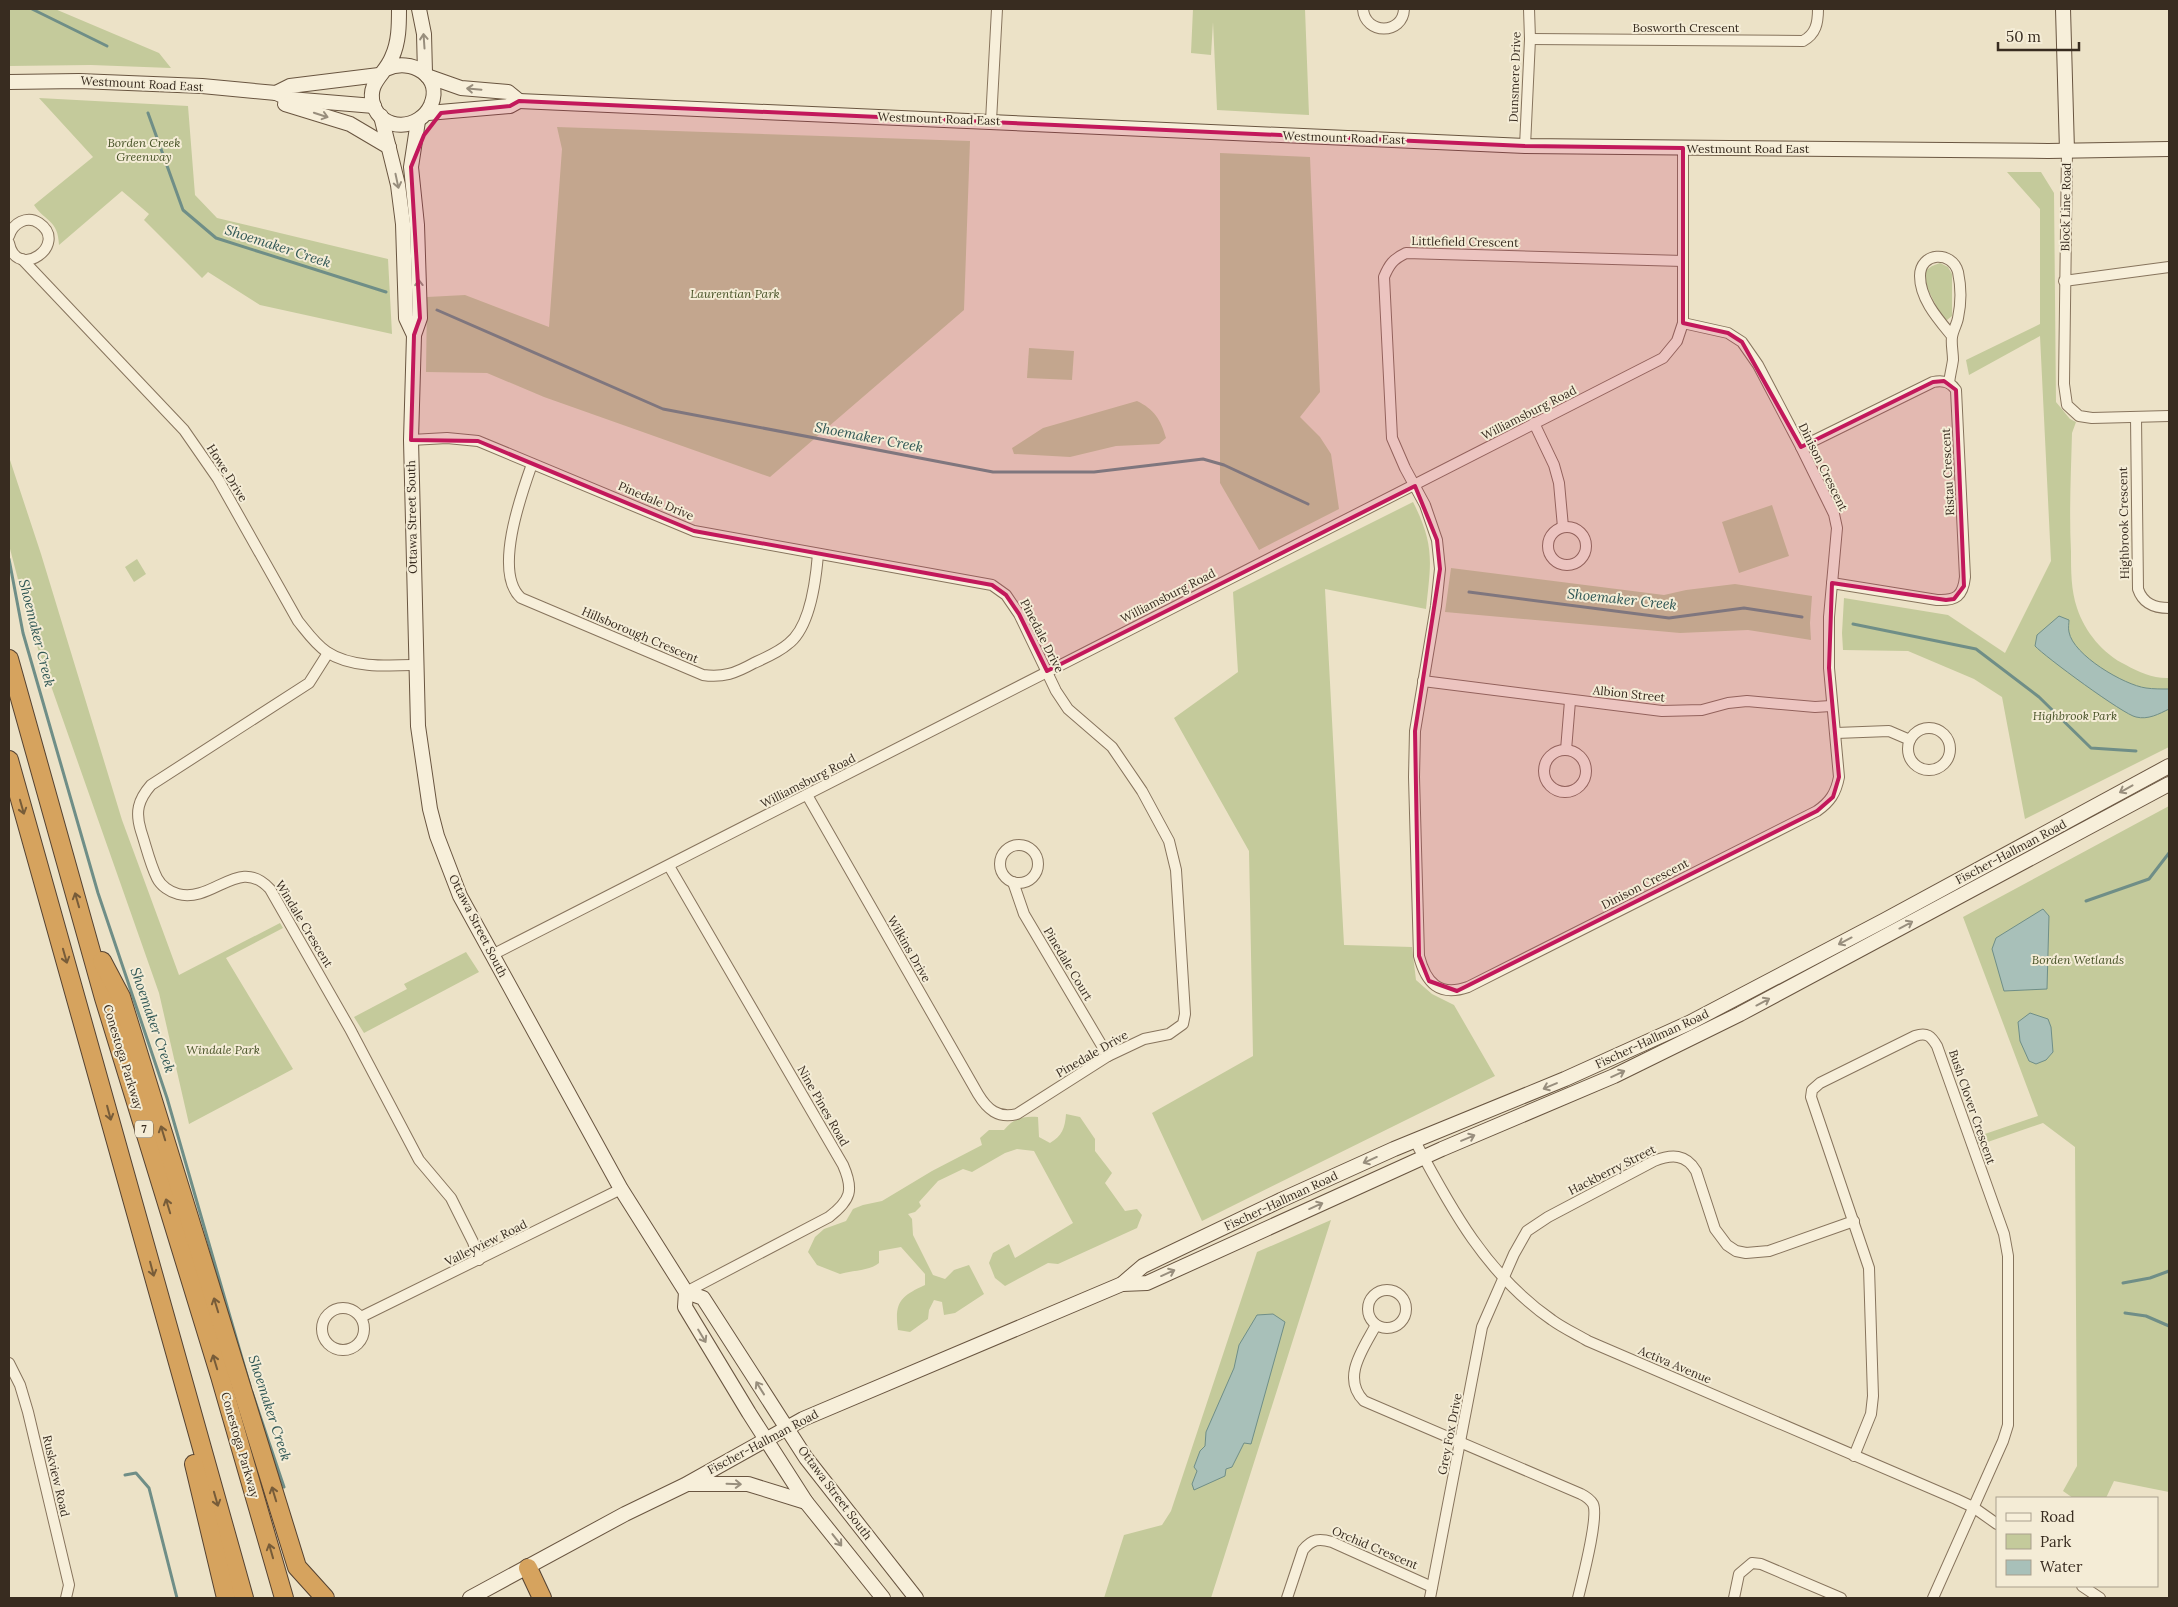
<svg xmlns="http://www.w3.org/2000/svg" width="2178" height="1607" viewBox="0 0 2178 1607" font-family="Lora,serif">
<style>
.green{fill:#c4ca9b}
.water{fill:#a8c0b9;stroke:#6f8e87}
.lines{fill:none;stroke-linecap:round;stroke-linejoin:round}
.stream{stroke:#6f8e87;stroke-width:3}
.street-casing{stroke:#87745d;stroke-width:12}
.secondary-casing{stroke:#695540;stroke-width:16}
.highway-casing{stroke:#554231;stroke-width:20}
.street{stroke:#f7efda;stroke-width:10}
.secondary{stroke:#f7efda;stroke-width:14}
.highway{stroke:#d6a35e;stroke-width:18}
.oneway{stroke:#988e7d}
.oneway2{stroke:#775c39}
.marked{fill:#c2185b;fill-opacity:0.2;stroke:#c2185b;stroke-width:4;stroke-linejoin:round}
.labels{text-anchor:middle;stroke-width:4;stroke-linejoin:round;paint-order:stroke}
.shield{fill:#f4ecd6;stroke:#706657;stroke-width:1}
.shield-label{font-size:11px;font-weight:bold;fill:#382c20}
.street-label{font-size:12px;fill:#382c20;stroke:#f4ecd6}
.park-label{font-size:12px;font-style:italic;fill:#485328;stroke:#f4ecd6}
.water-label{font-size:14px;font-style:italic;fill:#305755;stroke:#f4ecd6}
</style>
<rect width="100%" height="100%" fill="#ece2c7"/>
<g class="green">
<polygon points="9,9 55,9 159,53 171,68 91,65 9,66"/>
<polygon points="1193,9 1305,9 1309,115 1217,110 1213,22 1211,55 1191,53"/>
<path d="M39 98 188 106 195 195 217 218 388 259 392 334 260 305 208 272 202 278 144 220 149 214 122 191 59 245C58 219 45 222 34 205L93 157Z"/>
<polygon points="557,127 970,141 964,310 770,477 544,397 487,373 426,372 427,297 465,295 549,327 562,149"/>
<polygon points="1220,153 1310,157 1320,392 1300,417 1320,437 1331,454 1339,509 1259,550 1220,483"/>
<path d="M2007 172H2041L2054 193 2056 402 2070 419 2076 422 2072 433C2071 472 2069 512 2071 552 2071 571 2071 590 2077 608 2085 632 2103 654 2126 665 2138 672 2155 679 2169 678V747L2025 819 2002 697 1974 679 1908 651 1843 650 1842 633 1844 598 1948 615 2005 653 2051 561 2040 336 1969 375 1966 360 2040 324V209Z"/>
<polygon points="1940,263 1948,267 1952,274 1952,316 1947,320 1943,319 1924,282 1925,271 1932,266"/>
<polygon points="1029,348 1074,351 1072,380 1027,378"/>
<path d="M1137 401C1154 409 1161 420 1166 438L1159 444 1116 446 1070 457 1014 454 1012 448 1043 428Z"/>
<polygon points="9,457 41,554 122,820 179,975 280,923 283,928 226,958 293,1069 189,1124 159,993 31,629 9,545"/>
<path d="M1413 502C1435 545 1431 563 1426 609L1325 589 1344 945 1412 947 1416 980 1432 994 1454 1005 1495 1076 1202 1221 1152 1113 1253 1056 1249 851 1174 718 1238 672 1233 592Z"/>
<polygon points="1772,505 1789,556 1739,573 1722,522"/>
<polygon points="137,559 146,574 134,582 125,567"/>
<polygon points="1451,568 1664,595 1686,590 1735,584 1812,596 1810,623 1811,640 1748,630 1680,633 1445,612"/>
<polygon points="2169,806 2169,1492 2114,1481 2106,1498 2073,1498 2063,1491 2077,1466 2075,1147 2043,1123 1979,1145 1976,1137 2038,1116 1963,917"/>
<polygon points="466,952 479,972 364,1033 354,1017 407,989 404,984"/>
<path d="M1066 1114 1080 1117 1095 1139V1151L1112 1173 1105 1183 1125 1211 1137 1209 1142 1215 1137 1228 1058 1264 1048 1263 1005 1286 995 1278 989 1263 993 1253 1009 1244 1015 1258 1073 1223 1034 1151 1017 1149 1005 1153 972 1172 963 1169 938 1181 919 1202 921 1206 915 1212 908 1214 912 1219 913 1235 933 1275 945 1279 954 1270 969 1265 984 1294 955 1313 944 1315 942 1302 934 1300 929 1310 928 1319 910 1332 898 1330C894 1302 901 1296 925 1285V1274L901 1247 879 1251V1263C870 1271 853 1270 840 1274L817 1265 808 1252 815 1237 824 1229 846 1221 853 1209 863 1205 882 1201 932 1171 982 1145 980 1138 989 1130H1004C1014 1118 1023 1116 1038 1117L1039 1137 1050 1143C1062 1136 1065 1128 1066 1114Z"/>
<polygon points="1331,1220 1211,1598 1104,1598 1124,1535 1162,1525 1171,1511 1257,1252"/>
</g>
<g class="water">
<path d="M2059 616 2069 620C2069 623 2068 628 2069 632 2073 655 2124 685 2146 688 2153 689 2161 689 2169 689V709C2159 714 2148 720 2136 717 2124 715 2044 656 2035 646L2037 635Z"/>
<polygon points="2043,909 2049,916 2047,989 2004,991 1992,949 1996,938"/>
<polygon points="2030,1013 2048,1019 2051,1027 2053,1052 2046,1060 2036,1064 2029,1061 2020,1041 2018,1022"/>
<polygon points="1273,1314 1285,1322 1251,1444 1244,1443 1232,1467 1226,1469 1225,1476 1194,1490 1192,1484 1197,1471 1194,1467 1200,1451 1205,1446 1206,1432 1234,1368 1239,1345 1257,1315"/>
</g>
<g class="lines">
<g class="stream">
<polyline points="32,9 107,46"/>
<polyline points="148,113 183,210 216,238 386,292"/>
<polyline points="437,310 663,409 993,472 1094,472 1203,459 1224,465 1308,504"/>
<polyline points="9,559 23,633 98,893 167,1098 250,1386"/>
<polyline points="1469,592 1669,618 1744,608 1802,617"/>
<polyline points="1853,624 1976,649 2039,697 2091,748 2136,751"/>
<polyline points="2086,901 2149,879 2169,853"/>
<polyline points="2123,1283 2150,1278 2169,1271"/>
<polyline points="2125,1313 2146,1316 2169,1326"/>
<polyline points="252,1392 284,1487"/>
<polyline points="125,1475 136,1473 149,1488 177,1598"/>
</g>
<g class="street-casing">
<g id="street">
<path d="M1363 9C1365 35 1403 35 1404 9"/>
<path d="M1530 39 1803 41C1816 34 1818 23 1818 9"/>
<polyline points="991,121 997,9"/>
<polyline points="1525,146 1530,39 1529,9"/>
<polyline points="2067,151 2064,384 2067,405 2079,416 2092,418 2169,416"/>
<path d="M9 236C13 223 27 215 39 223 70 244 17 282 9 243"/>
<path d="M22 259 184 430 218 479 298 621C307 632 315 644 327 652 351 668 387 666 415 665"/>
<polyline points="2064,281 2169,267"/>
<path d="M1683 323 1728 333 1742 342 1758 365 1801 447 1834 514 1837 528 1829 617V668L1839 777C1836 793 1830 802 1817 811L1468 987C1439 997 1426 983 1419 956L1414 777 1415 731 1436 606 1440 569 1437 540 1425 505 1405 468 1392 438 1384 277C1389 265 1393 259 1406 253L1683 261"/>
<path d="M1949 383C1950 375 1952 367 1953 360 1953 352 1951 344 1952 337 1953 330 1957 324 1958 318 1961 304 1961 286 1958 272 1952 250 1920 252 1920 276 1920 299 1938 319 1952 336"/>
<path d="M2136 417 2138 589C2143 604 2155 608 2169 608"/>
<polyline points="1534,423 1554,465 1559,483 1563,527"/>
<path d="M411 440 447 438 478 441 694 531 992 585 1006 595 1019 614 1056 691 1068 709 1112 747 1142 791 1169 841 1176 870 1185 1014 1183 1024 1169 1034 1144 1039 1108 1056 1017 1114C998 1119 987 1109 978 1094L807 795"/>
<path d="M1801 447 1933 382C1942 380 1950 381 1956 390L1965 577C1963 596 1956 601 1937 600L1832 583"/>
<path d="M532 464C521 495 493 573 521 598L703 675C723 678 736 673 754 663 765 658 779 652 788 644 810 628 816 579 818 554"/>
<circle cx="1567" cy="546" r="19"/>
<path d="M328 653 309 683 151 785C138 800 135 812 141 831 146 846 150 864 157 878 161 886 170 892 178 894 214 903 239 855 270 889L350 1029 419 1160 451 1198 473 1242 479 1260"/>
<polyline points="1423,681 1662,711 1702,710 1728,703 1747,701 1815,707 1831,706"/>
<circle cx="1929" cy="749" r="21"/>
<polyline points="1836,733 1889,731 1910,740"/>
<circle cx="1565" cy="771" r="21"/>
<polyline points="1566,750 1570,701"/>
<circle cx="1019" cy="864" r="19"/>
<path d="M669 866 843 1165C854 1190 851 1200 829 1217L686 1292"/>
<polyline points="1013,882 1024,914 1108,1056"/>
<polyline points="492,955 1663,358 1677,341 1683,323 1683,148"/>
<path d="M1415 1141C1451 1209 1487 1275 1552 1320 1563 1328 1576 1334 1588 1341L1956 1499 1973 1507 1997 1524"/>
<circle cx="1387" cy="1309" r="19"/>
<circle cx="343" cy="1329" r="21"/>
<polyline points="361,1317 621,1189"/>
<path d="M1376 1325C1363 1349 1341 1378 1364 1401L1581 1494C1585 1496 1590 1499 1593 1504 1599 1517 1582 1581 1578 1598"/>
<polyline points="9,1363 20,1385 28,1412 69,1585 66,1598"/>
<path d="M1854 1456 1871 1414 1873 1396 1869 1268 1811 1097 1812 1090 1820 1083 1915 1036C1927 1032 1931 1036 1937 1046L2004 1234 2008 1256V1425L2003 1441 1933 1598"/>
<polyline points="2082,1586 2100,1598"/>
<path d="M1287 1598 1303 1550C1312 1539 1319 1538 1332 1542L1432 1587"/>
<path d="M1430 1598 1482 1327 1514 1254 1527 1231 1548 1217 1654 1161C1672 1154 1686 1154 1696 1171L1715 1229 1727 1245 1736 1251 1746 1253 1769 1251 1854 1221"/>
<polyline points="1734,1598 1739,1574 1752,1563 1761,1564 1841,1598"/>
</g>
</g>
<g class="secondary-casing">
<g id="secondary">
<polyline points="419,9 424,34 425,73"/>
<polyline points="2063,9 2067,151"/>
<path d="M386 69C411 57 443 76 431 105 420 130 382 133 373 104 367 82 385 75 392 57 399 42 399 25 399 9"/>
<polyline points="427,76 461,88 508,92 519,101"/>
<polyline points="9,82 79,81 202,86 276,93 290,99 374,106"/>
<polyline points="276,93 290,86 379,75"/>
<polyline points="519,101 1525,146 2048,151 2169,149"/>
<polyline points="285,104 350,124 389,147"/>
<polyline points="428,113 510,106 519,101"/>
<polyline points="381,116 398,185 403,224 406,318 414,335"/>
<polyline points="418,121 411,167 417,225 420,318 414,335 411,440 418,726 430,809 437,836 460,896 621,1189 686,1292 685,1307 749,1413 806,1502 883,1598"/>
<polyline points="1122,1284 1147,1283 1442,1149 1614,1076 1740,1014 2169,784"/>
<polyline points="686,1292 703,1298 806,1458 916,1598"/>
<polyline points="689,1484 748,1484 806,1502"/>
<polyline points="470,1598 625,1514 685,1485 803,1419 1122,1284 1143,1266 1281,1200 1394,1149 1565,1079 1689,1023 1885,920 2169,766"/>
</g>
</g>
<g class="highway-casing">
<g id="highway">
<polyline points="9,659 104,998 220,1376 284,1598"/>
<polyline points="9,760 244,1598"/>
<polyline points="102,961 121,997 297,1567 325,1598"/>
<polyline points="194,1464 226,1598"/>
<polyline points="528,1568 542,1598"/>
</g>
</g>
<use href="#street" class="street"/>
<use href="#secondary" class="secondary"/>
<use href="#highway" class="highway"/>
</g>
<defs><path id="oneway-shaft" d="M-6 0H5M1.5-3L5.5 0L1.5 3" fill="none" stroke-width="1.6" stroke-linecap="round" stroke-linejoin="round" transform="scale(1.25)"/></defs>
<g class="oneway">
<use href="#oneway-shaft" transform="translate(424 41) rotate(-94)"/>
<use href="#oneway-shaft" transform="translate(474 89) rotate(-175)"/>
<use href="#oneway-shaft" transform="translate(321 115) rotate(18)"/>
<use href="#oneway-shaft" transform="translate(397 181) rotate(78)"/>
<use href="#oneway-shaft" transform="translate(419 287) rotate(-91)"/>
<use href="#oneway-shaft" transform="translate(2126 789) rotate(151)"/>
<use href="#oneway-shaft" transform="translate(1906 925) rotate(-28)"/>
<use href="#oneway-shaft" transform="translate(1845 941) rotate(152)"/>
<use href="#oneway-shaft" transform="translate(1763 1002) rotate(-28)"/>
<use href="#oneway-shaft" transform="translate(1618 1074) rotate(-25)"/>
<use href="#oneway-shaft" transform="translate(1550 1086) rotate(157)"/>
<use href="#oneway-shaft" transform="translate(1468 1138) rotate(-23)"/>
<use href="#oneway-shaft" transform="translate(1370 1160) rotate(156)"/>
<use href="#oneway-shaft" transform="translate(1316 1206) rotate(-24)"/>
<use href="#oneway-shaft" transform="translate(1168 1273) rotate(-24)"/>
<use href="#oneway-shaft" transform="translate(702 1336) rotate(59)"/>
<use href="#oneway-shaft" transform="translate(760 1388) rotate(-122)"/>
<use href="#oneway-shaft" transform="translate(734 1484) rotate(2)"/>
<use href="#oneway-shaft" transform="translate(837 1540) rotate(52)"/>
</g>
<g class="oneway2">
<use href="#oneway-shaft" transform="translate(22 807) rotate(74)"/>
<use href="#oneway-shaft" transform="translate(77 900) rotate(-106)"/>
<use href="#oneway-shaft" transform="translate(65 956) rotate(74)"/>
<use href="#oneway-shaft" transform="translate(109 1113) rotate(75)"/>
<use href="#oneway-shaft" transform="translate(163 1133) rotate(-107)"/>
<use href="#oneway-shaft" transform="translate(168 1206) rotate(-107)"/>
<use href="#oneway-shaft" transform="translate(152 1269) rotate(75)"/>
<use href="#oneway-shaft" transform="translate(216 1305) rotate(-107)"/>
<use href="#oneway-shaft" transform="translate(215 1362) rotate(-107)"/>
<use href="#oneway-shaft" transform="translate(274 1494) rotate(-107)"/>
<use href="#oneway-shaft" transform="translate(216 1499) rotate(74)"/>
<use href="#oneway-shaft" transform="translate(271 1551) rotate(-106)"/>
</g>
<path class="marked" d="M519 101 1525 146 1683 148V323L1728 333 1742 342 1801 447 1933 382 1944 381 1956 390 1964 586 1954 599 1946 600 1832 583 1829 668 1839 777 1833 797 1817 811 1457 991 1429 981 1419 956 1415 731 1440 569 1437 540 1415 486 1047 671 1019 614 1006 595 992 585 694 531 478 441 411 440 414 335 420 318 411 167 424 135 441 113 510 106Z"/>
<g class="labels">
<rect class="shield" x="135" y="1120.5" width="18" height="17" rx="4"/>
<g class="shield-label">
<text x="144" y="1133">7</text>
</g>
<g class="street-label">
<text x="1686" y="32">Bosworth Crescent</text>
<text transform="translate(1515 77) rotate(-88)" y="4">Dunsmere Drive</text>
<text transform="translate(142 84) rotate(3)" y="4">Westmount Road East</text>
<text transform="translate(939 119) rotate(2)" y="4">Westmount Road East</text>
<text transform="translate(1344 138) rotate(2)" y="4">Westmount Road East</text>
<text x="1748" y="153">Westmount Road East</text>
<text transform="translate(2066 207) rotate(-89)" y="4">Block Line Road</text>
<text transform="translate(1465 242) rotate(1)" y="4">Littlefield Crescent</text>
<text transform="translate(1529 413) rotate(-27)" y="4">Williamsburg Road</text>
<text transform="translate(1823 467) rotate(64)" y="4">Dinison Crescent</text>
<text transform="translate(1948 472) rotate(-93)" y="4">Ristau Crescent</text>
<text transform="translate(227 473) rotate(58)" y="4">Howe Drive</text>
<text transform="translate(656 501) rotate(23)" y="4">Pinedale Drive</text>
<text transform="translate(412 517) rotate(-91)" y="4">Ottawa Street South</text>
<text transform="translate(2124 523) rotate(-91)" y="4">Highbrook Crescent</text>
<text transform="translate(1168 596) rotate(-27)" y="4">Williamsburg Road</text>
<text transform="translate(640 635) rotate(23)" y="4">Hillsborough Crescent</text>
<text transform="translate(1042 636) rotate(63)" y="4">Pinedale Drive</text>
<text transform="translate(1629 694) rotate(6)" y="4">Albion Street</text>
<text transform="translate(808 781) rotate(-27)" y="4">Williamsburg Road</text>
<text transform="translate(2011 852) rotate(-28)" y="4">Fischer-Hallman Road</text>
<text transform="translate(1645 884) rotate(-27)" y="4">Dinison Crescent</text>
<text transform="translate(304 924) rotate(59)" y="4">Windale Crescent</text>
<text transform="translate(478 926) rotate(63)" y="4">Ottawa Street South</text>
<text transform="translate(909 949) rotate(60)" y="4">Wilkins Drive</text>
<text transform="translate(1068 964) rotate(59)" y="4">Pinedale Court</text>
<text transform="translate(1652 1039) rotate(-25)" y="4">Fischer-Hallman Road</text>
<text transform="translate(1092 1054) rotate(-30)" y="4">Pinedale Drive</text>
<text transform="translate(123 1057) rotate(73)" y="4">Conestoga Parkway</text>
<text transform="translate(823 1106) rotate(60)" y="4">Nine Pines Road</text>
<text transform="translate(1972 1107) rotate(71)" y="4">Bush Clover Crescent</text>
<text transform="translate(1612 1170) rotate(-27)" y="4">Hackberry Street</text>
<text transform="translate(1281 1201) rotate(-25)" y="4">Fischer-Hallman Road</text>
<text transform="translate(486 1243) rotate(-26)" y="4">Valleyview Road</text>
<text transform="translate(1675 1365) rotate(23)" y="4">Activa Avenue</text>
<text transform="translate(1450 1434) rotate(-79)" y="4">Grey Fox Drive</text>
<text transform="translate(763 1442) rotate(-28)" y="4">Fischer-Hallman Road</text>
<text transform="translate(240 1445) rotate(74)" y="4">Conestoga Parkway</text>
<text transform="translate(56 1476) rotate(77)" y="4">Ruskview Road</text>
<text transform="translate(835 1493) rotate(53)" y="4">Ottawa Street South</text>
<text transform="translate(1375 1548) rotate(23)" y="4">Orchid Crescent</text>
</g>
<g class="park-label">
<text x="144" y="147">Borden Creek<tspan x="144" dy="14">Greenway</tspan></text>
<text x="735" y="298">Laurentian Park</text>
<text x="2075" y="720">Highbrook Park</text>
<text x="2078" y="964">Borden Wetlands</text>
<text x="223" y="1054">Windale Park</text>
</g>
<g class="water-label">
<text transform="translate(278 246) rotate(18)" y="5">Shoemaker Creek</text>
<text transform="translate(869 437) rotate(11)" y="5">Shoemaker Creek</text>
<text transform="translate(1622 599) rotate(6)" y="5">Shoemaker Creek</text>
<text transform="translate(37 633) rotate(76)" y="5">Shoemaker Creek</text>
<text transform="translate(153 1020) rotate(71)" y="5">Shoemaker Creek</text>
<text transform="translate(270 1408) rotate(72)" y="5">Shoemaker Creek</text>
</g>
</g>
<rect width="2178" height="1607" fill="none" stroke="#382c20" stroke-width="20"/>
<rect x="1996" y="1497" width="162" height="90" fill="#f4ecd6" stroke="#a99f8d"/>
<rect x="2006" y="1513" width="25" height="8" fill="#f7efda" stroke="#a99f8d"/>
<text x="2040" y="1522" font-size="15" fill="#382c20">Road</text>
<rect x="2006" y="1534" width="25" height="15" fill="#c4ca9b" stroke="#a99f8d"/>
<text x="2040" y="1547" font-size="15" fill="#382c20">Park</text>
<rect x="2006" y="1560" width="25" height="15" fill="#a8c0b9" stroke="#a99f8d"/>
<text x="2040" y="1572" font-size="15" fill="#382c20">Water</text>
<path d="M1998 42v8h81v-8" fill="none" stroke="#382c20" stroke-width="2.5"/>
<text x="2006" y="42" font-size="15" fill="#382c20" stroke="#f4ecd6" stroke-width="4" paint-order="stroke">50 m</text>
</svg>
